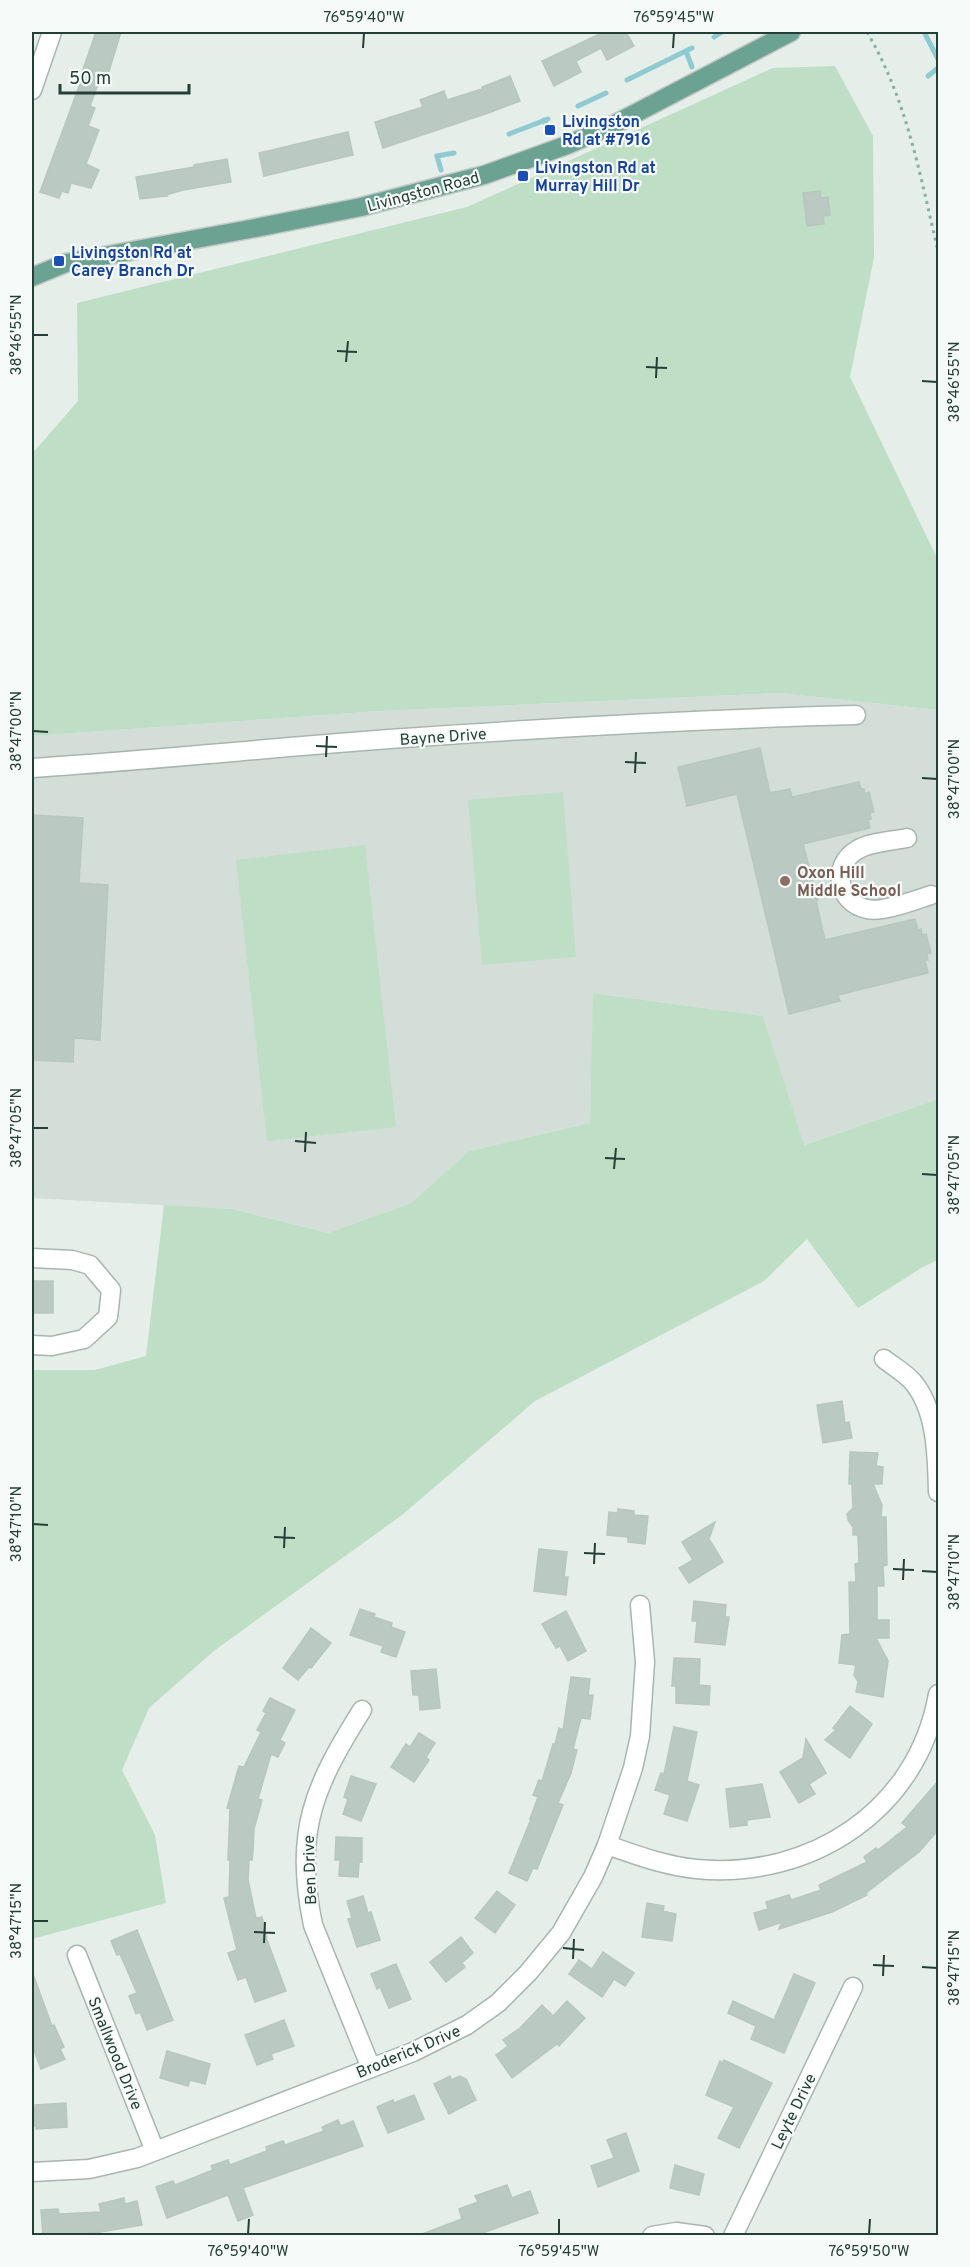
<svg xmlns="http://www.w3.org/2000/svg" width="970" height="2267" viewBox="0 0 970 2267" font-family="Overpass,sans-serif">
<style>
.built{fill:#d3ded8}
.green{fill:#bfdec6}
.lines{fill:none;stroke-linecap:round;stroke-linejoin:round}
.stream{stroke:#8fc9d1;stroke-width:5}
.building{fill:#bac9c2;stroke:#b7c7c0;stroke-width:1.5}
.minor-casing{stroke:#a7b6b0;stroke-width:21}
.major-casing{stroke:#c2c9c7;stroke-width:21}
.path{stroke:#86b1a2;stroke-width:3;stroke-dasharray:3 4.5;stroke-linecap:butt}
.minor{stroke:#fff;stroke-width:18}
.major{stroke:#6ba292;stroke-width:18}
.ticks{fill:none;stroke:#243f37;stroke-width:2}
.transit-dot{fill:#1a4fb4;stroke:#f6faf8;stroke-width:2}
.education-dot{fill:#8d6e63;stroke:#f6faf8;stroke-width:2}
.labels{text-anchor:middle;stroke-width:4.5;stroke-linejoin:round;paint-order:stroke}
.transit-label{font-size:16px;font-weight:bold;fill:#164399;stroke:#f6faf8;text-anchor:start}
.street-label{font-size:16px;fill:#243f37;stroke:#f6faf8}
.education-label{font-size:16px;font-weight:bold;fill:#785e54;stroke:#f6faf8;text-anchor:start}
.neatline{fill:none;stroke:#243f37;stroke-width:2}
.ticks-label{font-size:15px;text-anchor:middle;fill:#243f37}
</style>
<rect width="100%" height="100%" fill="#e5eee9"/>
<polygon class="built" points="780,693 938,710 938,1099 803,1145 763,1016 594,993 590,1123 469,1151 411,1203 328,1233 232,1209 32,1198 32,736 380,711"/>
<g class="green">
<polygon points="835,66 873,136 874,257 850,377 938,560 938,710 780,693 380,711 32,736 32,454 78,401 77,303 467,207 773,68"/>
<polygon points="563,792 576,957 482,965 468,800"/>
<polygon points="365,845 396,1127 267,1141 236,860"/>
<polygon points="593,993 763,1016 804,1145 938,1099 938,1260 923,1267 858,1308 807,1239 764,1281 535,1401 402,1515 215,1650 149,1708 122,1770 155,1835 166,1903 32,1939 32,1370 95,1370 146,1356 164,1205 232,1209 328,1233 411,1203 469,1151 590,1123"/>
</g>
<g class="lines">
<g class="stream">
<polyline points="924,32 938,59"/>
<polyline points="714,37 722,32"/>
<polyline points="686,51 692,67"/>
<polyline points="928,76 938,68"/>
<polyline points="627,80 692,48"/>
<polyline points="578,106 606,93"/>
<polyline points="544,120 550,134"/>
<polyline points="509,134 548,119"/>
<polyline points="441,170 437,156 454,153"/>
</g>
</g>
<g class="building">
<polygon points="96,32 121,32 106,81 100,79 90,106 95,108 88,126 99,130 86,164 99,170 91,188 71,183 68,193 62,191 59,198 40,192 81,81 79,81"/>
<polygon points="604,32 626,32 634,46 607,60 601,48 576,61 581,72 554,86 542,61"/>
<polygon points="510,76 520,101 491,112 383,148 375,122 423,107 420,100 444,91 447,100 482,89 482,87"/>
<polygon points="348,132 353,155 264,176 259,153"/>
<polygon points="227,159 231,182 183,190 166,195 167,196 140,199 136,177 194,167 194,165"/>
<polygon points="820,191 821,198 828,197 830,215 823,216 824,224 807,226 803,193"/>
<polygon points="760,748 770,793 790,789 792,797 859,782 861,789 864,789 865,794 869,792 874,812 870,813 871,819 868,820 870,828 803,844 818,900 816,901 825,940 915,919 918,930 921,929 922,935 926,934 931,953 927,954 928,960 925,960 928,973 838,995 840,1001 789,1014 737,794 687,806 678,767"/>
<polygon points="32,815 83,818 79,883 108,885 100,1040 74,1038 73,1062 32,1060"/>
<rect x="32" y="1281" width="21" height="32"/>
<polygon points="842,1401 845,1423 849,1422 852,1438 823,1443 817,1405"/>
<polygon points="850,1452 878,1453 876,1466 883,1467 882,1484 873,1484 882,1505 881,1517 886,1517 887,1565 883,1566 884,1586 877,1586 877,1620 889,1620 889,1638 876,1638 888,1661 883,1697 856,1692 858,1682 854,1675 856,1665 839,1663 842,1635 850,1634 849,1582 856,1582 855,1564 859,1563 858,1535 853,1535 853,1527 848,1520 847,1514 853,1508 852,1484 849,1484"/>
<polygon points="618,1509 634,1511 634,1515 648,1516 645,1544 628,1542 628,1537 607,1535 609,1512 618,1513"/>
<polygon points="715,1522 709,1539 723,1562 689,1583 679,1568 693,1560 682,1542"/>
<polygon points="539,1549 567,1552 564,1577 568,1577 566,1595 534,1591"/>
<polygon points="694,1601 726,1605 725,1617 729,1617 725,1645 695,1642 697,1621 692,1621"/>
<polygon points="360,1609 375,1614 374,1617 392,1623 391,1627 405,1632 396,1657 381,1652 383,1646 350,1635"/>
<polygon points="566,1611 586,1651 568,1661 560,1646 556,1648 542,1624"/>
<polygon points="311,1628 331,1643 311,1668 309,1667 298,1680 283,1668"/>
<polygon points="674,1658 700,1659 699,1685 710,1686 709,1705 676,1703 676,1686 672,1686"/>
<polygon points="436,1669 440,1708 420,1710 419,1695 413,1695 411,1671"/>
<polygon points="571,1677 590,1679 588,1695 593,1695 590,1719 581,1718 573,1749 577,1750 571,1773 558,1803 563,1805 537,1869 533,1868 527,1881 509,1873 531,1819 530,1819 538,1797 533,1795 539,1780 542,1781 553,1744 555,1744 559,1728 563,1730"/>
<polygon points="270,1698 295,1710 280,1740 285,1743 278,1757 271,1754 258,1799 262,1800 254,1829 253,1851 252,1860 249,1860 248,1880 256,1918 262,1917 267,1940 286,1991 255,2002 246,1977 238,1980 228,1953 237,1950 224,1898 229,1897 230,1860 228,1860 230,1809 227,1808 239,1766 244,1767 261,1732 257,1730 266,1713 263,1711"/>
<polygon points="850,1706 872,1724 850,1758 825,1740 836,1730 833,1728"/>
<polygon points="674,1727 697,1732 687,1781 699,1785 687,1821 664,1814 670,1795 655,1790 661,1773 664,1774"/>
<polygon points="419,1733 435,1743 426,1757 429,1760 414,1782 391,1767 406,1744 410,1747"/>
<polygon points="806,1739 826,1773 809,1784 815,1794 799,1803 780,1772 803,1758"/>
<polygon points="351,1776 376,1784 361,1821 343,1814 348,1799 344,1797"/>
<polygon points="939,1780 939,1829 919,1852 866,1893 867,1895 832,1912 779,1929 782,1922 759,1930 754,1913 768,1909 766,1902 789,1895 791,1900 821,1890 819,1885 867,1862 864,1857 876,1848 878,1850 907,1827 902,1823"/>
<polygon points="762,1784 770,1817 747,1820 747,1825 730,1827 726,1789"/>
<polygon points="336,1837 362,1838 362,1862 359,1862 358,1877 339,1876 340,1860 335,1860"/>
<polygon points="497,1891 515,1905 495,1933 475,1918"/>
<polygon points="363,1896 368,1913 371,1912 380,1940 357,1947 348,1919 352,1918 347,1901"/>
<polygon points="647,1903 664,1906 663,1911 676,1914 672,1941 642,1937"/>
<polygon points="137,1930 173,2020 147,2030 140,2012 136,2014 129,1996 137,1993 120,1954 117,1955 111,1941"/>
<polygon points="461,1937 473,1953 462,1963 465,1967 446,1982 430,1962"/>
<polygon points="603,1952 634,1973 625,1986 614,1979 602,1997 569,1974 579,1960 592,1969"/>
<polygon points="396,1964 411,1999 389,2008 380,1987 377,1989 371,1974"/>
<polygon points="32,1974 33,1974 52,2026 54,2025 64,2047 60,2049 65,2059 41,2069 32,2045"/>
<polygon points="794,1974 815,1983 784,2053 751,2039 756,2026 728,2013 733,2001 774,2020"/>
<polygon points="567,2001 585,2018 559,2046 557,2044 512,2078 496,2055 508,2046 503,2040 520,2028 542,2005 553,2016"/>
<polygon points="284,2020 294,2046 271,2054 273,2059 257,2065 245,2035"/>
<polygon points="167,2051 210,2064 205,2084 190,2080 188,2086 160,2078"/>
<polygon points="724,2060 772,2083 739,2148 718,2138 734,2107 706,2095 720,2061 723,2063"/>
<polygon points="450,2076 451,2080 460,2076 466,2079 476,2100 449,2114 434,2084"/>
<polygon points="414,2095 424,2119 388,2133 377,2107 393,2100 394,2103"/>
<polygon points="66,2103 67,2127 36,2129 36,2126 32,2126 32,2108 35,2108 35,2105"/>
<polygon points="338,2120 341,2126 353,2121 363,2146 243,2188 253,2215 238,2221 228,2195 167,2218 156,2187 173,2181 175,2185 213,2170 211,2166 228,2160 230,2165 267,2151 266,2147 283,2141 285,2145 324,2131 322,2127"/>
<polygon points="626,2133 639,2171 598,2187 591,2166 614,2158 607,2140"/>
<polygon points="675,2165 704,2174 699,2195 670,2188"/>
<polygon points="507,2185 512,2198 530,2191 538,2213 477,2235 423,2235 422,2234 462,2219 459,2209 478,2202 475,2196"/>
<polygon points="124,2198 125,2204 137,2201 142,2225 83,2235 43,2235 41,2210 58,2209 59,2214 101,2212 99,2204"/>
</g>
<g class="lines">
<g class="minor-casing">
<g id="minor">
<polyline points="32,90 52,32"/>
<path d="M32 768C151 760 270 748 389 739 544 728 700 719 856 715"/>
<path d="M907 838C892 841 870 842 857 850 831 865 837 903 867 909 882 913 915 900 931 895"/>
<polyline points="32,1258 72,1260 90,1265 111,1290 108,1317 84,1339 52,1346 32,1345"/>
<path d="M884 1359C893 1366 905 1373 913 1382 937 1411 937 1456 938 1492"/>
<path d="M362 1710C313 1788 294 1831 313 1925L371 2068"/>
<path d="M607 1845C636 1855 665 1866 696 1869 811 1880 918 1810 938 1694"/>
<polyline points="77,1955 155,2151"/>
<polyline points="32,2172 89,2169 137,2158 413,2052 467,2025 498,2003 528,1973 561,1933 593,1877 607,1845 633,1768 640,1736 645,1662 640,1605"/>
<polyline points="652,2236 676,2232 705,2236"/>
<polyline points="733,2236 853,1987"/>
</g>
</g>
<g class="major-casing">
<polyline id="major" points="32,277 66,263 250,229 361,207 484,175 567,145 613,125 791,32"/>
</g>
<path class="path" d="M867 32C907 100 920 175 938 251"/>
<use href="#minor" class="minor"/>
<use href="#major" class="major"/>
</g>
<path class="ticks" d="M363 48 364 33M673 48 674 33M33 335H48M337 351 357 352M346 362 348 341M646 367 667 368M656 378 657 357M922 381 937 382M33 731 48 732M316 746 337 747M326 757 327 736M625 762 646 763M635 773 636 752M922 778 937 779M33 1128H48M295 1141 316 1143M305 1152 306 1132M605 1158 625 1159M614 1169 616 1148M922 1174 937 1175M33 1524 48 1525M274 1537 295 1538M284 1548 285 1527M584 1553 605 1554M594 1564 595 1543M893 1569 914 1570M922 1571 937 1572M903 1580 904 1559M33 1921H48M254 1932 275 1933M264 1943 265 1922M563 1948 584 1950M573 1959 574 1939M873 1965 894 1966M922 1967 937 1968M883 1976 884 1955M248 2234 249 2219M559 2234V2219M869 2234 870 2219"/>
<g class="transit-dot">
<rect x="544" y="124" width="12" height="12" rx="3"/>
<rect x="517" y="170" width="12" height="12" rx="3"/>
<rect x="53" y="255" width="12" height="12" rx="3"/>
</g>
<circle class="education-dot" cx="785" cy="881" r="6"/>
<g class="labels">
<g class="transit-label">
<text x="562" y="127">Livingston<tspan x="562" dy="18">Rd at #7916</tspan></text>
<text x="535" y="173">Livingston Rd at<tspan x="535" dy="18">Murray Hill Dr</tspan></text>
<text x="71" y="258">Livingston Rd at<tspan x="71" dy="18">Carey Branch Dr</tspan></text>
</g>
<g class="street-label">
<text transform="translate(423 191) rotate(-15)" y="6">Livingston Road</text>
<text transform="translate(443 736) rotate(-4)" y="6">Bayne Drive</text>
<text transform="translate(309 1870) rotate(-92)" y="6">Ben Drive</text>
<text transform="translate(408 2051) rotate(-23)" y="6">Broderick Drive</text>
<text transform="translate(116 2053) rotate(68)" y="6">Smallwood Drive</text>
<text transform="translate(793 2111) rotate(-64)" y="6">Leyte Drive</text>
</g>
<g class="education-label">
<text x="797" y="878">Oxon Hill<tspan x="797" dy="18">Middle School</tspan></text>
</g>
</g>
<rect width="970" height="2267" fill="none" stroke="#f6faf8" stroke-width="66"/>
<path d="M60 84v9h129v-9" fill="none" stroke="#243f37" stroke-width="3"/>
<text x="69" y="84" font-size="18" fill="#243f37" stroke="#f6faf8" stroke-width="4.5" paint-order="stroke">50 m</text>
<rect x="33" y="33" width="904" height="2201" class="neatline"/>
<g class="ticks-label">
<text x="364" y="22">76°59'40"W</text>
<text x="674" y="22">76°59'45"W</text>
<text transform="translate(16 335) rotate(-90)" y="5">38°46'55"N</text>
<text transform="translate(954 382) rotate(-90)" y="5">38°46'55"N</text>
<text transform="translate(16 731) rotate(-90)" y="5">38°47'00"N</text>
<text transform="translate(954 779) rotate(-90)" y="5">38°47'00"N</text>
<text transform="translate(16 1128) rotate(-90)" y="5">38°47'05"N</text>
<text transform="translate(954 1175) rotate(-90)" y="5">38°47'05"N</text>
<text transform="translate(16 1524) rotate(-90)" y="5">38°47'10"N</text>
<text transform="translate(954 1572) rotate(-90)" y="5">38°47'10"N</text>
<text transform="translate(16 1921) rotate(-90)" y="5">38°47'15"N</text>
<text transform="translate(954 1968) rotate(-90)" y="5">38°47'15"N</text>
<text x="248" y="2256">76°59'40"W</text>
<text x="559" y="2256">76°59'45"W</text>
<text x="869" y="2256">76°59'50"W</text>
</g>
</svg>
